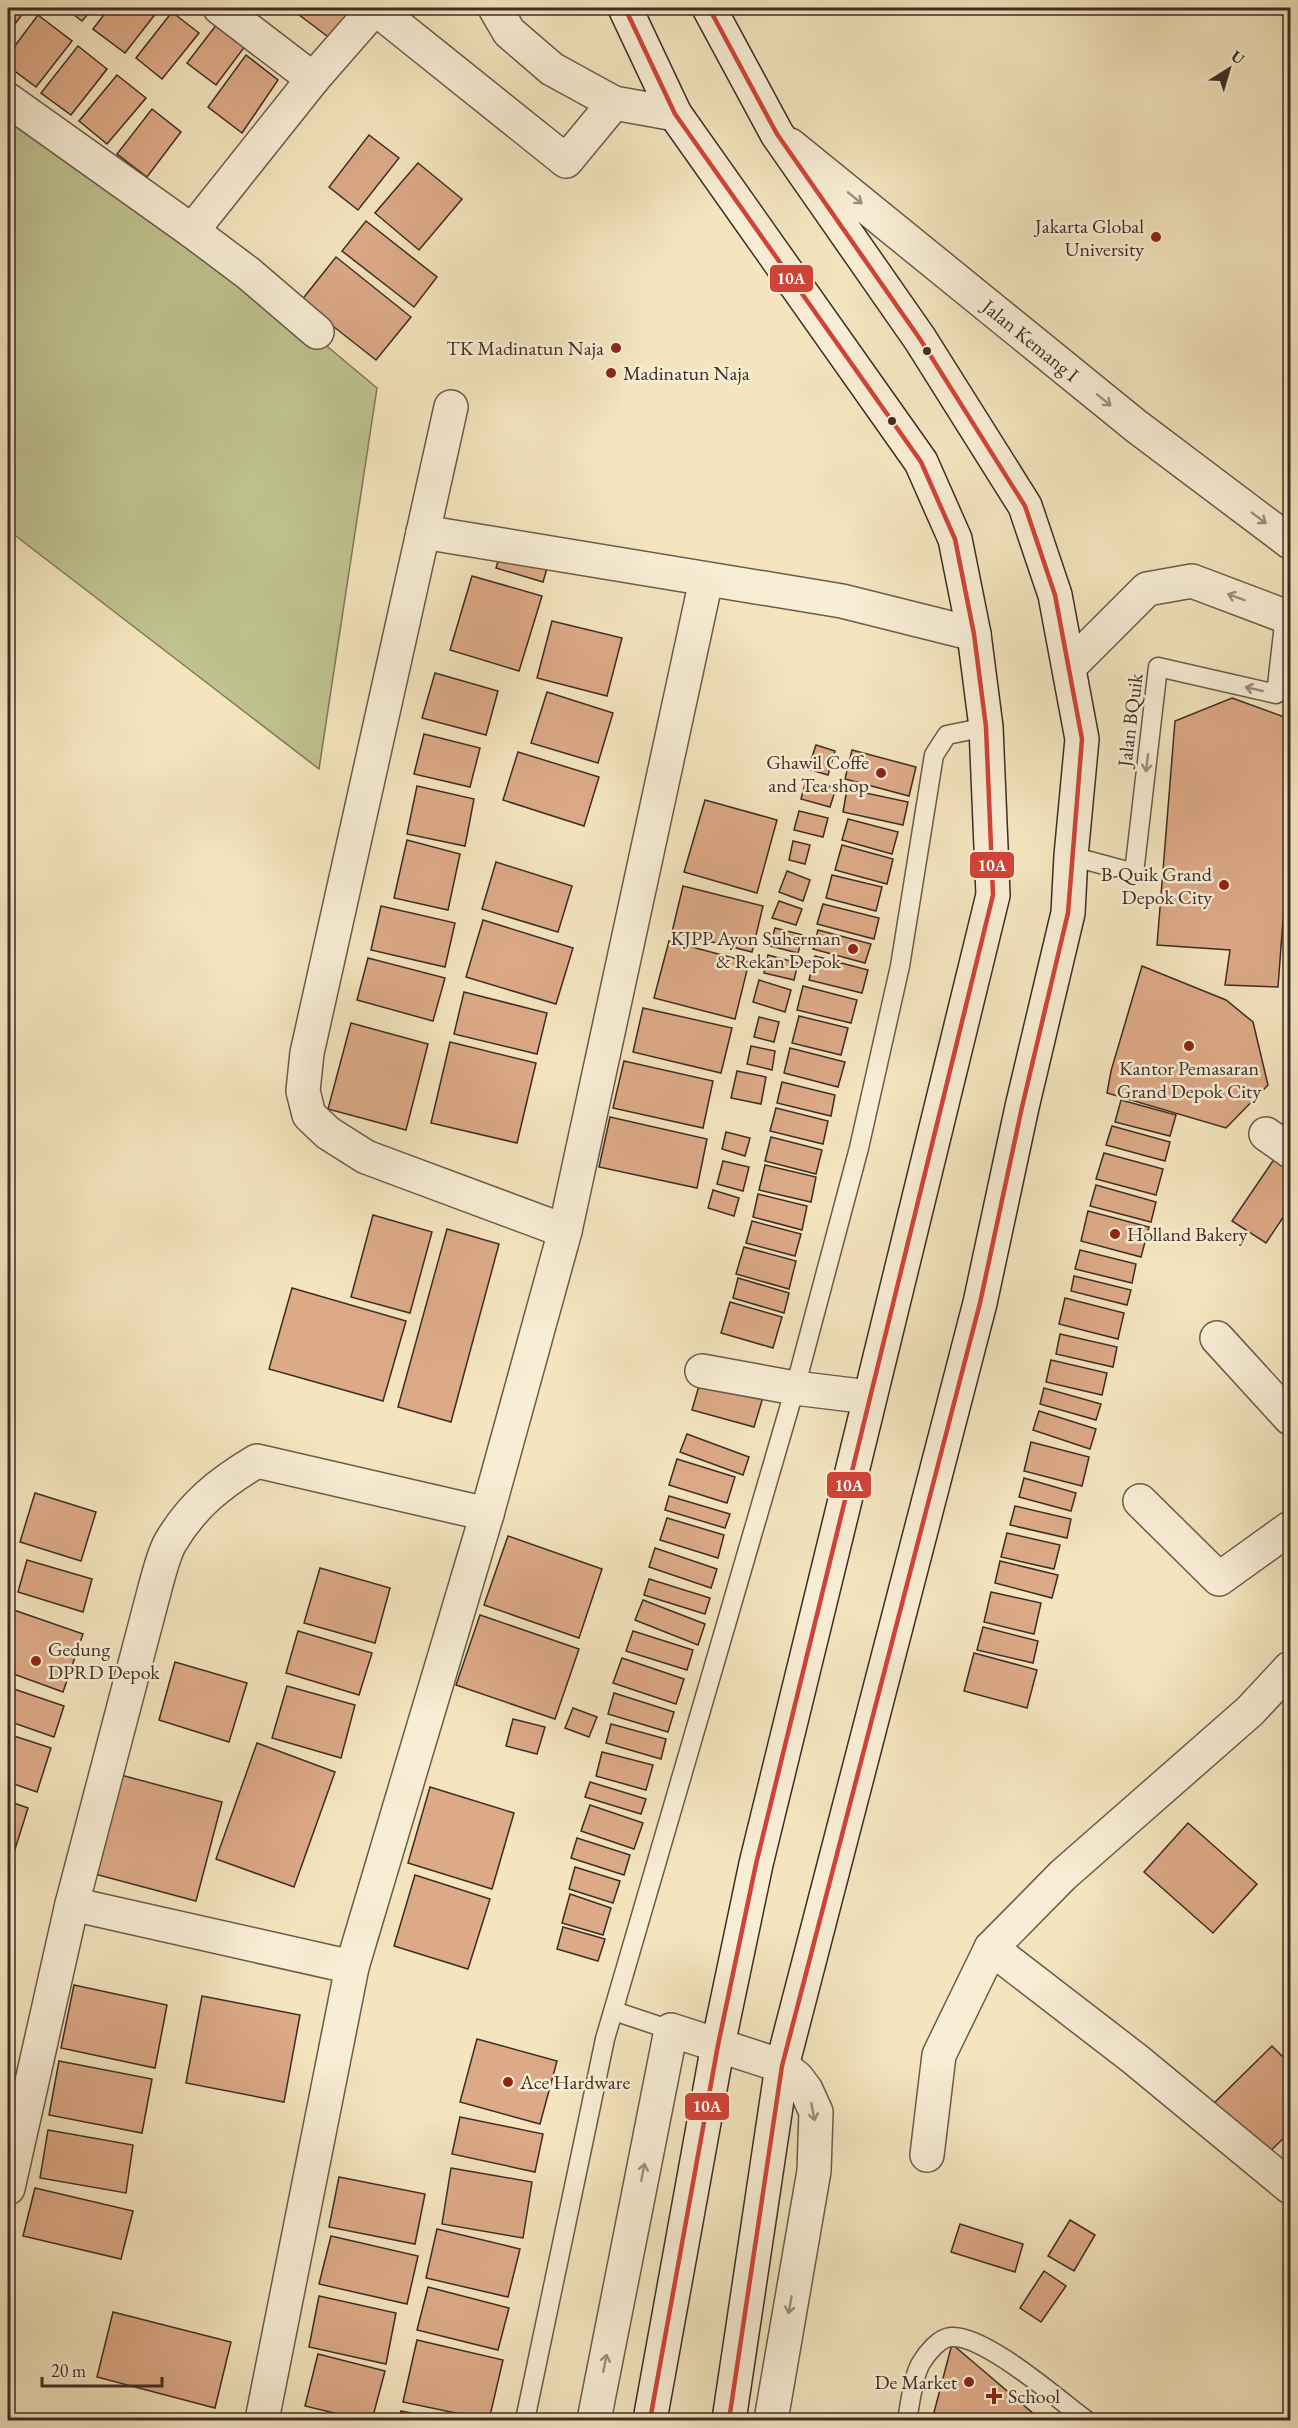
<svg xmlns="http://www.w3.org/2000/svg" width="1298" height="2428" viewBox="0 0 1298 2428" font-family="'EB Garamond',serif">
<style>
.green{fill:#bfc38f;stroke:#7e785a;stroke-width:1.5}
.building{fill:#ddaa87;stroke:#3e2c26;stroke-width:1.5}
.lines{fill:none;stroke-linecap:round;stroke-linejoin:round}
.service-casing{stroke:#6c5a4c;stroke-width:21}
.minor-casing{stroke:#6c5a4c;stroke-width:36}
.tertiary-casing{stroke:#6c5a4c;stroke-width:36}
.secondary-casing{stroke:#3e2c26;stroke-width:36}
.service{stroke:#f8eed5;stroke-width:18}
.minor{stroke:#f8eed5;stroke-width:33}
.tertiary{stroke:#f8eed5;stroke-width:33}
.secondary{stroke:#f8eed5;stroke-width:33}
.bus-1-casing{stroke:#f8eed5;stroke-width:9}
.bus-1{stroke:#d14338;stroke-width:4.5}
.oneway{stroke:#9b8d7e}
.poi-dot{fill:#8f2418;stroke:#f8eed5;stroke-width:2}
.bus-dot{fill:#3e2c26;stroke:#f8eed5;stroke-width:2}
.labels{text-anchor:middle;stroke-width:5;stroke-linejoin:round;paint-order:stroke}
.poi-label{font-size:20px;fill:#3e2c26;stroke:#f8eed5;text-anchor:end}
.street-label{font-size:20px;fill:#3e2c26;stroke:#f8eed5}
.line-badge{stroke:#f8eed5;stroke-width:2}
.badge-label{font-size:16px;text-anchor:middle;font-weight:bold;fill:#fff}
</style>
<rect width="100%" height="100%" fill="#f4e5bf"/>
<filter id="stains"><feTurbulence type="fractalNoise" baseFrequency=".00333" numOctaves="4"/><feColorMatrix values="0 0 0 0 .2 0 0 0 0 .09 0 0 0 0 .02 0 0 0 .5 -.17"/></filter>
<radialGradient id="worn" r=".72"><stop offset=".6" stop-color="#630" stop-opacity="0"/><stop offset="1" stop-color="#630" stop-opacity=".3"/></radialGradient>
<polygon class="green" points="8,80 377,388 319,769 8,530"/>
<g class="building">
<polygon points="8,8 27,8 8,33"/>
<polygon points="65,8 93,8 82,21"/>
<polygon points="109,8 160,8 125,53 93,29"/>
<polygon points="290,8 355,8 331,39"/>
<polygon points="172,12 199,33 162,79 136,58"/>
<polygon points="38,15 72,41 36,87 8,66 8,55"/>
<polygon points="217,24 246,45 216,85 187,63"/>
<polygon points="78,46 107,69 71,115 41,93"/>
<polygon points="246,55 278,80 242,133 208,107"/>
<polygon points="117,75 146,98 107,144 79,121"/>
<polygon points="152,109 181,132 147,177 117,154"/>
<polygon points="369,135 399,158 358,210 329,187"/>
<polygon points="418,163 462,199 419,250 375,213"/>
<polygon points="366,221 437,277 414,307 342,251"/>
<polygon points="336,257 411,317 376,360 301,301"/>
<polygon points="501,551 548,565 543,582 496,568"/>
<polygon points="472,576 542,596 519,671 450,650"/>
<polygon points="552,621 622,638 607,696 537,678"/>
<polygon points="435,673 498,691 486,735 422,718"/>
<polygon points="547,692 613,713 598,763 531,743"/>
<polygon points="1232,698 1290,719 1290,826 1278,987 1225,985 1230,950 1157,945 1175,721"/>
<polygon points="424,734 480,748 470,787 414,774"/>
<polygon points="816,745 835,751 828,775 808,769"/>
<polygon points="852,750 916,767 909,796 845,779"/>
<polygon points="518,752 599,777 584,826 503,800"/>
<polygon points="806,780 836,788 830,807 801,799"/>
<polygon points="417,786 474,799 465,846 407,834"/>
<polygon points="847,789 908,802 903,825 843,812"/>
<polygon points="705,800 777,820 757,893 684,872"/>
<polygon points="799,811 828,818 823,837 794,830"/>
<polygon points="848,819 898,832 892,854 842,840"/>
<polygon points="407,840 460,854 448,910 394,898"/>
<polygon points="793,841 810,845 805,864 789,860"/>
<polygon points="842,845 893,859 887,884 835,870"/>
<polygon points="496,862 572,886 558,932 482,909"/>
<polygon points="787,871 810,880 803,901 779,892"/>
<polygon points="832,875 882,887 876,911 826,898"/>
<polygon points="683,886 763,906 752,952 672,932"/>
<polygon points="779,901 802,909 796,925 772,918"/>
<polygon points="823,904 879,918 874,939 817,924"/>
<polygon points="381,906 455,923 445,967 371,950"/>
<polygon points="483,920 573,948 556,1004 466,977"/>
<polygon points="775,928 803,935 798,953 770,946"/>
<polygon points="818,930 871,944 865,963 813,949"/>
<polygon points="669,941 749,962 735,1019 654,998"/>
<polygon points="768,955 798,963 794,980 764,973"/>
<polygon points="815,956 868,970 862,993 809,980"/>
<polygon points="368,958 445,978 433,1021 357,1000"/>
<polygon points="1142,966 1226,1000 1253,1022 1268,1085 1226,1128 1107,1093 1111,1071"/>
<polygon points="759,980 791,990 785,1012 753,1002"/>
<polygon points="803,986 857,1000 851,1023 797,1010"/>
<polygon points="464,992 547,1013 537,1054 454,1034"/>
<polygon points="643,1008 732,1028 721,1073 633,1052"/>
<polygon points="799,1016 848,1028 841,1055 792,1043"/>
<polygon points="759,1017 779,1022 774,1042 754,1037"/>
<polygon points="351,1023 428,1044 406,1130 328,1109"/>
<polygon points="450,1042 536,1063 517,1143 431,1123"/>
<polygon points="751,1046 775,1051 772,1070 747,1064"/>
<polygon points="790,1048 845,1062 838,1087 784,1073"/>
<polygon points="624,1061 713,1081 703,1128 613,1108"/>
<polygon points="737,1071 766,1077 761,1104 731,1098"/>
<polygon points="782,1082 835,1095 831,1116 777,1103"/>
<polygon points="1121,1100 1176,1115 1170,1136 1115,1122"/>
<polygon points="776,1108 828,1121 823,1144 770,1131"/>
<polygon points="610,1117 707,1139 697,1188 599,1167"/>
<polygon points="1112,1126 1170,1142 1165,1161 1106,1145"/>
<polygon points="726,1132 750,1138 745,1156 722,1149"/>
<polygon points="771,1137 822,1150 816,1174 765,1161"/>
<polygon points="1104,1153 1163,1169 1156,1195 1096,1179"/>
<polygon points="1277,1155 1290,1164 1290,1207 1266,1243 1232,1221"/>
<polygon points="723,1161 749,1167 743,1191 717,1184"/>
<polygon points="765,1165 816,1177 811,1202 759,1190"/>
<polygon points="1096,1185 1156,1202 1151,1222 1090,1206"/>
<polygon points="713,1190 739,1198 734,1216 708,1208"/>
<polygon points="758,1194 807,1206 802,1230 753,1217"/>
<polygon points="1088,1211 1149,1227 1141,1257 1081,1241"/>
<polygon points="373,1215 432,1232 410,1313 351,1297"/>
<polygon points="752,1221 801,1234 795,1256 746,1243"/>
<polygon points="447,1229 499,1244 451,1422 398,1407"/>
<polygon points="744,1247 796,1261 789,1289 736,1274"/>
<polygon points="1080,1250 1136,1264 1132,1283 1075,1269"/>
<polygon points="1074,1276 1131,1290 1127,1305 1071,1291"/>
<polygon points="738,1278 789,1293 784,1313 733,1298"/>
<polygon points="292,1288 406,1321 383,1401 269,1369"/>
<polygon points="1065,1298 1124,1313 1118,1339 1059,1324"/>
<polygon points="730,1302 782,1317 773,1348 721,1333"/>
<polygon points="1060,1334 1117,1347 1113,1367 1056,1354"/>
<polygon points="1051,1360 1107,1373 1102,1395 1046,1382"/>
<polygon points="701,1379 763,1397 754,1427 692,1410"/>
<polygon points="1044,1388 1101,1404 1096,1420 1040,1404"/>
<polygon points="1039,1411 1096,1429 1090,1449 1033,1430"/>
<polygon points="687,1434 749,1457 743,1475 680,1452"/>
<polygon points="1031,1442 1089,1457 1082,1486 1024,1471"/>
<polygon points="677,1459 735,1477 727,1503 669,1485"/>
<polygon points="1024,1478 1076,1493 1071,1511 1019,1497"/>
<polygon points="35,1493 96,1512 81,1561 20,1542"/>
<polygon points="669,1496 730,1514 725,1528 665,1510"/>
<polygon points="1015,1506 1071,1519 1067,1538 1010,1525"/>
<polygon points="667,1518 724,1535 718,1558 660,1540"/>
<polygon points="1007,1533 1060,1545 1054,1569 1001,1557"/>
<polygon points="508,1536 602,1569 579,1638 484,1605"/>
<polygon points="655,1548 717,1569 711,1588 649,1567"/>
<polygon points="27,1560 92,1579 83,1612 18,1592"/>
<polygon points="1000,1561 1058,1575 1052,1598 995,1583"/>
<polygon points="320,1568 390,1588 375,1643 304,1623"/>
<polygon points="649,1579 710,1598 705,1614 644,1595"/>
<polygon points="991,1592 1041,1603 1034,1634 984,1622"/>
<polygon points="643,1600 705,1624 698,1645 635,1620"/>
<polygon points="8,1608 83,1634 63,1692 8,1672"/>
<polygon points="480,1615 579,1649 555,1719 456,1685"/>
<polygon points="983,1627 1038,1641 1033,1663 977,1650"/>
<polygon points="298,1631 372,1653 359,1695 286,1673"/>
<polygon points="633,1631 693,1650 687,1670 626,1651"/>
<polygon points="974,1653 1037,1670 1027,1708 964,1691"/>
<polygon points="622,1658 684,1679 676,1704 613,1683"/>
<polygon points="175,1662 247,1683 229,1742 159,1720"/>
<polygon points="287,1686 355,1705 341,1758 272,1738"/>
<polygon points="8,1687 64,1706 54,1737 8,1721"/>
<polygon points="614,1693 674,1712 668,1732 608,1714"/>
<polygon points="573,1708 597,1717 589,1737 565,1728"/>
<polygon points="513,1719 545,1727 537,1754 506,1746"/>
<polygon points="611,1724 666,1739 661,1759 606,1743"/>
<polygon points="8,1734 51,1748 37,1792 8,1782"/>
<polygon points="257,1743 335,1772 294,1887 216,1859"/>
<polygon points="602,1752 653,1765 646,1790 596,1776"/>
<polygon points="117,1774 222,1802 196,1901 91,1873"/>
<polygon points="590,1782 646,1799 641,1814 585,1797"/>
<polygon points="430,1787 514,1813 492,1889 408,1863"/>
<polygon points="8,1801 28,1808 10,1865 8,1864"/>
<polygon points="590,1805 643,1823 634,1849 581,1831"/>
<polygon points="1188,1823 1257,1884 1213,1933 1144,1872"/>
<polygon points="577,1838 630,1855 624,1875 571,1858"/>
<polygon points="575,1867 620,1881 613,1903 569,1889"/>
<polygon points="415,1875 490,1899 468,1969 394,1946"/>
<polygon points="570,1894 611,1908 603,1935 562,1923"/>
<polygon points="563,1927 605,1939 598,1961 557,1949"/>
<polygon points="74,1985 167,2005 155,2068 61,2048"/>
<polygon points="202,1996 300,2015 284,2102 186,2083"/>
<polygon points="477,2039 557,2061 540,2124 460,2102"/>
<polygon points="1272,2046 1290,2064 1290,2132 1262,2159 1210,2107"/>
<polygon points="59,2061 152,2079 142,2133 49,2115"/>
<polygon points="460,2117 543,2134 535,2172 452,2154"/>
<polygon points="48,2130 133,2145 126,2193 40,2178"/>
<polygon points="451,2168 532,2182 523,2238 442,2224"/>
<polygon points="339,2177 425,2194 415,2244 329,2227"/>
<polygon points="35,2188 133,2211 121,2259 23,2236"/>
<polygon points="1070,2220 1095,2235 1074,2271 1048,2256"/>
<polygon points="960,2224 1023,2244 1015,2272 951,2252"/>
<polygon points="437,2229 520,2249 508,2297 426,2278"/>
<polygon points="331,2236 418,2256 407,2304 319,2284"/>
<polygon points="1044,2271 1066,2286 1041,2322 1020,2308"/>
<polygon points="428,2287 509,2308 498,2350 417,2330"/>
<polygon points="319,2296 396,2313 386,2364 309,2347"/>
<polygon points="113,2312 231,2342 215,2408 97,2377"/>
<polygon points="417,2340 503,2360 489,2420 403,2402"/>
<polygon points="952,2344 1041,2420 932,2420"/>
<polygon points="318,2354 385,2371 372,2420 363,2420 305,2406"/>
<polygon points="401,2411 447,2420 399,2420"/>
</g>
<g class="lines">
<g class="service-casing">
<g id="service">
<polyline points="1071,856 1134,873 1158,667 1276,694 1285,616"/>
<polyline points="614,2011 671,2030"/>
<polyline points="525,2420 605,2039 795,1388 859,1148 900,966 934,755 947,735 986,727"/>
<path d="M907 2420C910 2405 913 2376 921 2363 927 2353 939 2338 951 2337 984 2334 1059 2400 1086 2420"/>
</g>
</g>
<g class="minor-casing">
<g id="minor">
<polyline points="375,8 566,161 614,103"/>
<polyline points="495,8 509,32 552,69 614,103 675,114"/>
<polyline points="313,79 375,8"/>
<polyline points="8,100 192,231 248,273 317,332"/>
<polyline points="192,231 313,79 220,8"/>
<polyline points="451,407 307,1053 303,1091 309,1115 328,1133 366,1157 565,1231"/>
<polyline points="423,532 842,601 974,634"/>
<polyline points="1266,1134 1290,1151"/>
<polyline points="1217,1338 1290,1418"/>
<polyline points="702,1371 795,1388 869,1397"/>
<polyline points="1140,1501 1219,1579 1290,1528"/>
<polyline points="72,1904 352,1967 487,1514 565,1231 706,580"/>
<polyline points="991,1948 1135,2059 1290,2187"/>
<polyline points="927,2155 939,2055 991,1948 1063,1875 1250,1711 1290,1668"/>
<path d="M8 2188 72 1904 155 1588C159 1574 163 1556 170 1543 192 1505 220 1483 257 1461L487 1514"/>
<polyline points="262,2420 352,1967"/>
<polyline points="594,2420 671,2030 782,2066 797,2078 806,2090 816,2112 814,2171 771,2420"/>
</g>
</g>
<g class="tertiary-casing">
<g id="tertiary">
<path id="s1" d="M790 145 1136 426 1290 542"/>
<polyline points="1069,667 1147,589 1192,581 1290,618"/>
</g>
</g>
<g class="secondary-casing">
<g id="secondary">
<polyline points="625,8 675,114 921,462 955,539 974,634 986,727 993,895 756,1864 718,2045 650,2420"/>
<polyline points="709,8 777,134 920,339 1025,506 1055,595 1082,739 1071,856 1068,913 1022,1107 980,1303 782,2066 729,2420"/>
</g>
</g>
<use href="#service" class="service"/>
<use href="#minor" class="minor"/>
<use href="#tertiary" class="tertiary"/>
<use href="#secondary" class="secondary"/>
<g class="bus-1-casing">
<g id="bus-1">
<polyline points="625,8 675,114 921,462 955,539 974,634 986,727 993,895 756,1864 718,2045 650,2420"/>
<polyline points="709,8 777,134 920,339 1025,506 1055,595 1082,739 1068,913 1022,1107 980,1303 782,2066 729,2420"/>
</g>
</g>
<use href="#bus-1" class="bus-1"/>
</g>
<defs><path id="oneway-shaft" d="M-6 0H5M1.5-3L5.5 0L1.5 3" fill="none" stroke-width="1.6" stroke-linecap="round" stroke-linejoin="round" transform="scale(1.5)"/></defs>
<g class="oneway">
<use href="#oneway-shaft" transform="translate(855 198) rotate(39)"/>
<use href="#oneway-shaft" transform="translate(1104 400) rotate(39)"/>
<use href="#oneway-shaft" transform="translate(1259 518) rotate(37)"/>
<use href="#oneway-shaft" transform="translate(1236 597) rotate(-159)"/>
<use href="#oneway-shaft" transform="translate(1254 689) rotate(-167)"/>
<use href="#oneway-shaft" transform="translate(1147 763) rotate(97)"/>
<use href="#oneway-shaft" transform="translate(813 2112) rotate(79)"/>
<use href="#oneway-shaft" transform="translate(643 2172) rotate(-79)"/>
<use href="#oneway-shaft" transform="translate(790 2305) rotate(100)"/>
<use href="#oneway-shaft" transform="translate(605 2363) rotate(-79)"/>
</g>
<g class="poi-dot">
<circle cx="1156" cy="237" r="6"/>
<circle cx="616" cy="348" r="6"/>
<circle cx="611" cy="373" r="6"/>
<circle cx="881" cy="773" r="6"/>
<circle cx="1224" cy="885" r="6"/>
<circle cx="853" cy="949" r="6"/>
<circle cx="1189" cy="1046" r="6"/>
<circle cx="1115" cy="1234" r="6"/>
<circle cx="36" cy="1661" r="6"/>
<circle cx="508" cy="2082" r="6"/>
<circle cx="969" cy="2382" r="6"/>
<path d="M991 2387h6v6h6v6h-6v6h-6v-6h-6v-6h6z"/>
</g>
<g class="bus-dot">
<circle cx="927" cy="351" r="5"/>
<circle cx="892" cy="421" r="5"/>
</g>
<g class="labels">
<g class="poi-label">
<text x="1144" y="233">Jakarta Global<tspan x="1144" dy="23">University</tspan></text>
<text x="604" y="355">TK Madinatun Naja</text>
<text x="623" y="380" text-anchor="start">Madinatun Naja</text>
<text x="869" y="769">Ghawil Coffe<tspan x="869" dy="23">and Tea shop</tspan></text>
<text x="1212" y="881">B-Quik Grand<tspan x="1212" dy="23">Depok City</tspan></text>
<text x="841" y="945">KJPP Ayon Suherman<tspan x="841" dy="23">&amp; Rekan Depok</tspan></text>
<text x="1189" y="1075" text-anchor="middle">Kantor Pemasaran<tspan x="1189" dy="23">Grand Depok City</tspan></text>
<text x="1127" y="1241" text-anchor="start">Holland Bakery</text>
<text x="48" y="1656" text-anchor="start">Gedung<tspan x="48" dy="23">DPRD Depok</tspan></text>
<text x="520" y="2089" text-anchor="start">Ace Hardware</text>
<text x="957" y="2389">De Market</text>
<text x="1008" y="2403" text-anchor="start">School</text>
</g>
<g class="street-label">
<text dy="7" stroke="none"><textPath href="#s1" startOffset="310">Jalan Kemang I</textPath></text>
<text transform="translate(1130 720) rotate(-83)" y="7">Jalan BQuik</text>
</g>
</g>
<g class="line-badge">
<rect x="769" y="264" width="45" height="29" rx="6" fill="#d14338"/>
<rect x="969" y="851" width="46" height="28" rx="6" fill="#d14338"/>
<rect x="826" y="1471" width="46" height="28" rx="6" fill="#d14338"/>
<rect x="684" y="2092" width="46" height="29" rx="6" fill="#d14338"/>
</g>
<g class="badge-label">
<text x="791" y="284">10A</text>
<text x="992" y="871">10A</text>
<text x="849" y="1491">10A</text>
<text x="707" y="2112">10A</text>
</g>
<rect width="1298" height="2428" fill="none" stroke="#f4e5bf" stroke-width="30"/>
<rect x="9" y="9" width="1280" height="2410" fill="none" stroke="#3e2c26" stroke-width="3"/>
<rect x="15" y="15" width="1268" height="2398" fill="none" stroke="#3e2c26" stroke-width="1.5"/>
<g transform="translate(1229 69) rotate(37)" stroke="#f8eed5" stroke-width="4.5" paint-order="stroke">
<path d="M0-4.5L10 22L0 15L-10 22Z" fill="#3e2c26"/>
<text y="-9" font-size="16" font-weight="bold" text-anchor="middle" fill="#3e2c26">U</text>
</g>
<path d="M42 2377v9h120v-9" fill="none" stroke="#3e2c26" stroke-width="3"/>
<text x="51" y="2377" font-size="18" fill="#3e2c26" stroke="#f8eed5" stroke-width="4.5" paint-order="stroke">20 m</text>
<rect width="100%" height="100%" filter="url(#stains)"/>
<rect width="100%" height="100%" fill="url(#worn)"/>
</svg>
